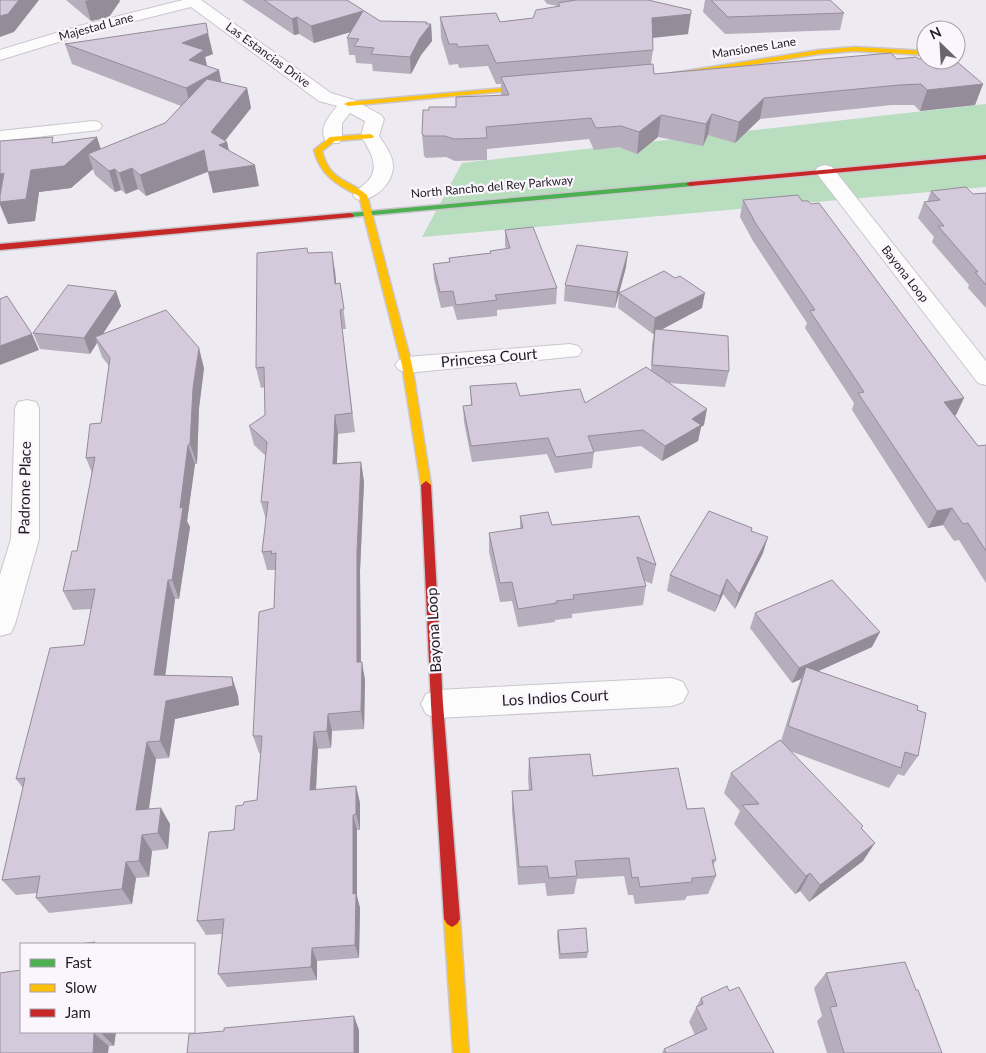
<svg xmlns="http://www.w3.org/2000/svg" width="986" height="1053" viewBox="0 0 986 1053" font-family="Lato,sans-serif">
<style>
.green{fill:#b8debf}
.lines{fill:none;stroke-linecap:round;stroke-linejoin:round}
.street-casing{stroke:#cac6cc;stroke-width:2}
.fast-casing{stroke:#cac6cc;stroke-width:3}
.slow-casing{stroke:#cac6cc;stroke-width:3}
.jam-casing{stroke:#cac6cc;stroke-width:3}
.street{fill:#fcfcfd;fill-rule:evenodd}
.fast{fill:#4caf50;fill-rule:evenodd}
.slow{fill:#ffc107;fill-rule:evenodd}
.jam{fill:#c62828;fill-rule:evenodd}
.wall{fill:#b6aebc}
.shaded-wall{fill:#948d99}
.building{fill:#d4cadb;stroke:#948d99}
.labels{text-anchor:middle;stroke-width:4.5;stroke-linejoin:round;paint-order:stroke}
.far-street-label{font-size:12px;fill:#201d22;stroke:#fbf6fe}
.street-label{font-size:15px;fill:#201d22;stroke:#fbf6fe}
</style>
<rect width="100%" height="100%" fill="#eeeaf2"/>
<polygon class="green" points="986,104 986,187 422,237 462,163"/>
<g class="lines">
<g class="street-casing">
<g id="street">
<path d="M183 0H201L331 93 354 100 381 115 384 119 379 136C385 145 392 154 393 165 394 183 373 203 356 199L353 195C357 189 363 186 368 181 381 167 369 149 361 136L365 121 350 113 342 123V139L339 143H327C317 129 329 117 337 106L319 101 191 7 91 32 0 60V50L79 26Z"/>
<polygon points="93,121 99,122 102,126 99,130 0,141 0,131"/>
<polygon points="825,165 832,167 986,361 986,385 978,383 818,175 815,171 818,167"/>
<polygon points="570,344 578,346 582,351 578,356 407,373 399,370 395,365 399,360 407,357"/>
<polygon points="27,400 36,402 39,408 39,539 15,624 11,633 0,636 0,575 11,539 15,408 18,402"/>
<polygon points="672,678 683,682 688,692 683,702 672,706 437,718 426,714 421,704 426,694 437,690"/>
</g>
</g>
<g class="fast-casing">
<polygon id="fast" points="690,182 693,182 693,186 350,217 346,215 350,213"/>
</g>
<g class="slow-casing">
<g id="slow">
<polygon points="855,47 926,51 926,55 855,51 819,54 673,77 670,75 673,73 819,50"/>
<polygon points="538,85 540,86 540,88 348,106 344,104 348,102"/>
<path d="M370 134 374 136 373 138 335 141 322 151C330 182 347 178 367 195L412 365 431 485 426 489 421 485 402 365 359 196C337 185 320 175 314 150L330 137Z"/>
<polygon points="452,911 457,914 460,919 469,1053 453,1053 444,919 447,914"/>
</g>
</g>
<g class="jam-casing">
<g id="jam">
<polygon points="986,155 986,159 690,186 686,184 690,182"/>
<polygon points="350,213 354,215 353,217 0,250 0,244"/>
<polygon points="426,481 431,485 443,704 460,919 457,924 452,927 447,924 444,919 431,704 421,485"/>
</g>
</g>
<use href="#street" class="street"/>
<use href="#fast" class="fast"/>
<use href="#slow" class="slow"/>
<use href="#jam" class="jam"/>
</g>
<g class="wall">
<polygon points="66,0 119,0 120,1 109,17 91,21"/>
<polygon points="242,0 347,0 380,21 431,24 432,41 421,55 411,74 373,71 372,64 356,63 355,55 349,55 347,38 350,32 314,43 299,34 294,35"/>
<polygon points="544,0 648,0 688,34 653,38 653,50 651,64 654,74 897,59 919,59 983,84 975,105 920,111 914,105 892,105 760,119 735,143 708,135 703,146 658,137 637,154 619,147 594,150 589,139 487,149 487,160 455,161 446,157 426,158 424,156 422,134 429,110 456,107 501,96 501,84 496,84 488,66 459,68 458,64 449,65 441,38 440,17 500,22 533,18 558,6 547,4"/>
<polygon points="705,0 830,0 844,13 840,30 725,34 703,12"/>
<polygon points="65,44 213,54 205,57 207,66 219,70 221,82 247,88 251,108 225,141 227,142 229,151 259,186 213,193 208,172 146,196 138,189 126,194 121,190 115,192 95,175 93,169 71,188 39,192 35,221 8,224 54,142 101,149 165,123 181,106 72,64"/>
<polygon points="931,191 973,194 986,193 986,308 968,288 969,285 932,242 934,237 918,218 924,202 927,202"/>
<polygon points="743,200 956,415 955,416 978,446 986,445 986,583 959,540 954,541 943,525 928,528 852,410 854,403 805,328 807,323 753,241 740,217"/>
<polygon points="505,230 557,288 556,304 497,310 497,316 457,320 453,306 441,308 434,279 433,264 449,262 449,258 490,253 490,251 506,249 505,246"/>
<polygon points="308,253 335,271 336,284 340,283 346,329 342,329 355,432 338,434 337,463 361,462 364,482 360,571 361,662 365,680 364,729 332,731 331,748 318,749 316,790 356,786 360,803 360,830 357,830 357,896 360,908 359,958 317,961 317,980 227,987 218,974 222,934 206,935 197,921 243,805 257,800 261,753 259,753 253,736 274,608 276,570 267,570 262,552 266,520 261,502 266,456 254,445 249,426 265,415 265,387 261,388 256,368"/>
<polygon points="626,267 615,308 564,301 565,285"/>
<polygon points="116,291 121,306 103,334 204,368 199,408 197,464 195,464 187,521 190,527 179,599 175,599 165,676 232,677 238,696 239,705 175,719 169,758 156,759 149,809 170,824 168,849 152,851 149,877 136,878 132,904 49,913 36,898 37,893 16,895 2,880 23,788 16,779 84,645 91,609 73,610 63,591 77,551 92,473 86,458 101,423 109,366 102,357 97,343 90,354 40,349 33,333"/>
<polygon points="619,293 702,308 661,330 729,371 725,387 669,383 704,425 701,427 698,441 662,461 641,446 594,452 592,468 555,473 547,454 472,462 464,422 463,406 471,405 470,386 520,396 585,403 651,370 652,345 654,333 653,334 618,308"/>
<polygon points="520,516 552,525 639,516 656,565 652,584 645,581 646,586 643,605 572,614 572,618 555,620 555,622 518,627 512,601 500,602 489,552 489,533 520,529"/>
<polygon points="752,531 763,553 735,609 723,594 715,612 667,591 670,575"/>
<polygon points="755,613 872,647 818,671 917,710 918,756 904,776 898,774 889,788 790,751 861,828 863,861 809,902 800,891 795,894 734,824 740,811 724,793 731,773 781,741 797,689 801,679 792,683 750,628"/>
<polygon points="529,758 593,776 687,809 716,860 713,866 716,876 708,894 687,896 685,900 635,904 633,895 628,895 624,876 577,879 574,894 547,896 545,883 518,885 512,811 512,791 529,791 528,778"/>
<polygon points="558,930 588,952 587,958 559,959 557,935"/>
<polygon points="21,970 116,1032 114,1046 109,1046"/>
<polygon points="826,973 942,1053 827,1053 817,1021 822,1016 814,988"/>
<polygon points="729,991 774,1053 662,1053 664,1049 695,1035 689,1022 701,998"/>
</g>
<g class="shaded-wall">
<polygon points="19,0 39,0 14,32 0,37 0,16"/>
<polygon points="89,0 119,0 120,1 109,17 91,21 85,1"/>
<polygon points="363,11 364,28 314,43 311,26"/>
<polygon points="691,14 688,34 650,38 652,18"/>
<polygon points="297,17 299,34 294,35 292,19"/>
<polygon points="427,22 428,28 431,24 432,41 421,55 411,74 410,57"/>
<polygon points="208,33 213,54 205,57 208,71 194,81 182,43"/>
<polygon points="219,70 223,91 191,109 186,88"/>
<polygon points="983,84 975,105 920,111 927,90"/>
<polygon points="247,88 251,108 223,143 227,142 231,162 223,165 211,132"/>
<polygon points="764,98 760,119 735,143 739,122"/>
<polygon points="712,114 708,135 703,146 706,124"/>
<polygon points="661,115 658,137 637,154 639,132"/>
<polygon points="97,137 104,159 88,154 93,169 71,188 39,192 35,221 8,224 0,205 0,202 31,170"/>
<polygon points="204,150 209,171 146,196 140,175"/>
<polygon points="255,165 259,186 213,193 208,172"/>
<polygon points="132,168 138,189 126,194 119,173"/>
<polygon points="115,169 121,190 115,192 109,171"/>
<polygon points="4,173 0,197 0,174"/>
<polygon points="332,252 335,271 338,303 335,284"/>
<polygon points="628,252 626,267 615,308 617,292"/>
<polygon points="116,291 121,306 98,341 95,337 97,343 90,354 84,338"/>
<polygon points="705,293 702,308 653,334 655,318"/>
<polygon points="32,334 39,350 0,365 0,346"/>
<polygon points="199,348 204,368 199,408 197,464 190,444 193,388"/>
<polygon points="964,398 956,415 936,419 944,402"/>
<polygon points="707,409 704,425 701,427 698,441 662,461 665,446 692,419"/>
<polygon points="335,415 338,434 336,483 333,464"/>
<polygon points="188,445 195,464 187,521 190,527 179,599 172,580 180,508"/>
<polygon points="361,462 364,482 360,571 361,680 357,662 357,552"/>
<polygon points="952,508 943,525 928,528 937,511"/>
<polygon points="768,537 763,553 735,609 739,594"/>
<polygon points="727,579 723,594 715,612 720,596"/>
<polygon points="168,580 175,599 163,694 154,675"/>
<polygon points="880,632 872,647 803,678 806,667 801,679 792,683 799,668"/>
<polygon points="362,662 365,680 364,729 361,711"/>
<polygon points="232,677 238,696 239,705 175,719 169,758 160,741 166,701"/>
<polygon points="328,714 332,731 331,748 327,731"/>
<polygon points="314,732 318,749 315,807 310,790"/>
<polygon points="147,742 156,759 146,827 136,810"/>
<polygon points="356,786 360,803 360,830 356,814"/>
<polygon points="161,808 170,824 168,849 158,833"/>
<polygon points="353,815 357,830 357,896 360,908 359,958 355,945 353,894"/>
<polygon points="142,835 152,851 149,877 139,861"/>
<polygon points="875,843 863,861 809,902 820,885"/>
<polygon points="126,862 136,878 132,904 122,889"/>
<polygon points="810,873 800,891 795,894 806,876"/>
<polygon points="312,948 317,961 317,980 311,967"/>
<polygon points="354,1016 359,1030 359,1053 354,1053"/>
<polygon points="100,1032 116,1032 114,1046"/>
<polygon points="94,1033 109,1046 108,1053 93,1053"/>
</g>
<g class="building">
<polygon points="0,0 19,0 8,14 0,16"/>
<polygon points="264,0 347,0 380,21 427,22 426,24 431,24 420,38 410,57 371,54 374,48 354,46 359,39 347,38 363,11 311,26 297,17 292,19"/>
<polygon points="576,0 648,0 691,10 691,14 652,18 653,50 496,63 488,45 458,47 457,44 449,44 440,17 496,13 500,22 533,18 536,10 560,6 558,3"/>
<polygon points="711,0 830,0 844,13 728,17"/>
<polygon points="206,23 208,33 182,43 204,50 189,60 219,70 186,88 65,44"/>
<polygon points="891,53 897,59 916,57 919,59 926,59 926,60 955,60 983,84 927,90 921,84 899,85 764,98 739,122 712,114 706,124 661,115 639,132 621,126 596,128 591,118 486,127 487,138 454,139 445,136 424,136 422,134 423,110 429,110 429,107 456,107 456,97 509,95 501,77 653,64 654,74"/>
<polygon points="207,79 247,88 211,132 227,142 219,145 255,165 208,172 204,150 140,175 132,168 119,173 115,169 109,171 88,154 165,123"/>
<polygon points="53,137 52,143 97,137 64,166 31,170 26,199 0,202 0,196 4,173 0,174 0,141"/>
<polygon points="966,187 973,194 986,193 986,285 975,272 978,272 938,226 944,226 924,202 940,200 931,191"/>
<polygon points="798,195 802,201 808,201 811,204 819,203 964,398 944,402 978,446 986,445 986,551 968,523 963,524 952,508 937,511 858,393 864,392 810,311 815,310 756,224 743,200"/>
<polygon points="533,227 557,288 495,295 497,300 456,305 453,291 440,292 433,264 450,262 449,258 491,253 490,251 510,248 505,230"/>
<polygon points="577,245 628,252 617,292 565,285"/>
<polygon points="307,248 308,253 332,252 335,284 340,283 344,309 340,310 352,413 335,415 333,464 361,462 357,552 357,662 362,662 361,711 328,714 327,731 314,732 310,790 356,786 356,814 353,815 353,894 356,893 355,945 312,948 311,967 218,974 224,919 197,921 209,832 234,830 236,806 243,805 244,802 257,800 262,736 253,736 259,612 274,608 276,553 271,554 272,551 262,552 268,502 261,502 267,442 249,426 265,415 264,367 256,368 257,253"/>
<polygon points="664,271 675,278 680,276 705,293 655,318 619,293"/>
<polygon points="68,285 116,291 84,338 33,333"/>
<polygon points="7,296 32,334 0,346 0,299"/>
<polygon points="166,310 199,348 193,388 190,444 188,445 180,508 183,507 172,580 168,580 154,675 232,677 233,686 166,701 160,741 147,742 136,810 161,808 158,833 142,835 139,861 126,862 122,889 36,898 40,876 2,880 25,778 16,779 50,648 84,645 95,589 63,591 72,551 77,551 95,457 86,458 90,424 101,423 110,358 95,337"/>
<polygon points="655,329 728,336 729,371 652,365"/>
<polygon points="646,367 707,409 692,419 701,425 665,446 643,430 588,436 594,452 556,457 548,438 471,446 463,406 472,405 470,386 516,383 520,396 580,389 585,403"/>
<polygon points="709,511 752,528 751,531 768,537 739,594 727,579 720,596 670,575"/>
<polygon points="548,512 552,525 639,516 656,565 637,557 646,586 573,595 574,599 556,601 557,603 518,609 512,582 500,583 489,533 523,528 520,516"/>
<polygon points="832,580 880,632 799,668 755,613"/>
<polygon points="806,667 918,706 917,710 926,713 918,756 905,752 901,768 788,726"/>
<polygon points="780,740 863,826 861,828 875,843 820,885 810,873 806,876 742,805 759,804 731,773"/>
<polygon points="590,754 593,776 678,768 687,809 704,808 716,860 712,860 716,876 692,878 692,882 640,887 638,877 632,878 629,858 575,861 577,876 549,878 547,866 519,867 512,791 532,790 529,758"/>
<polygon points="586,928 588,952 560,954 558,930"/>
<polygon points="95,942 94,944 78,944"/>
<polygon points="905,962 916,990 918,990 942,1053 844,1053 830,1007 837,1006 826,973"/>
<polygon points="21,970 21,1032 100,1032 94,1033 93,1053 0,1053 0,973"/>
<polygon points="727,986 729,991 739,987 774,1053 666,1053 664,1049 707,1029 696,1007 703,1004 701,998"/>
<polygon points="354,1016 354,1053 187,1053 189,1034 224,1031 224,1028"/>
</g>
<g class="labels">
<g class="far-street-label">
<text transform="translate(96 27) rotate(-15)" y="4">Majestad Lane</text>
<text transform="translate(754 48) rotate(-9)" y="4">Mansiones Lane</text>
<text transform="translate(268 55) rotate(36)" y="4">Las Estancias Drive</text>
<text transform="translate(492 187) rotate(-5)" y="4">North Rancho del Rey Parkway</text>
<text transform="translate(905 274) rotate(52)" y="4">Bayona Loop</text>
</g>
<g class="street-label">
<text transform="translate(489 358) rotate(-5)" y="5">Princesa Court</text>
<text transform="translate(25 488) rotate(-89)" y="5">Padrone Place</text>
<text transform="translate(434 630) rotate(-93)" y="5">Bayona Loop</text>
<text transform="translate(555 698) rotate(-3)" y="5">Los Indios Court</text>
</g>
</g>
<rect x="20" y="943" width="175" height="90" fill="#fbf6fe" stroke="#a39fa6"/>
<rect x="30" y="959" width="25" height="8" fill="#4caf50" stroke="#a39fa6"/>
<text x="65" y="968" font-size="15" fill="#201d22">Fast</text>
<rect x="30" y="984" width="25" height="8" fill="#ffc107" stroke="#a39fa6"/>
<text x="65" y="993" font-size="15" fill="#201d22">Slow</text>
<rect x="30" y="1009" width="25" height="8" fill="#c62828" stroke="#a39fa6"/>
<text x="65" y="1018" font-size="15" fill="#201d22">Jam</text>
<g transform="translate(941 45) rotate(335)"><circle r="24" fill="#fbf6fe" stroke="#a39fa6"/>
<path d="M0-4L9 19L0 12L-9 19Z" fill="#68656b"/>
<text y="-8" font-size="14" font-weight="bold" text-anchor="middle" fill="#201d22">N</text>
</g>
</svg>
